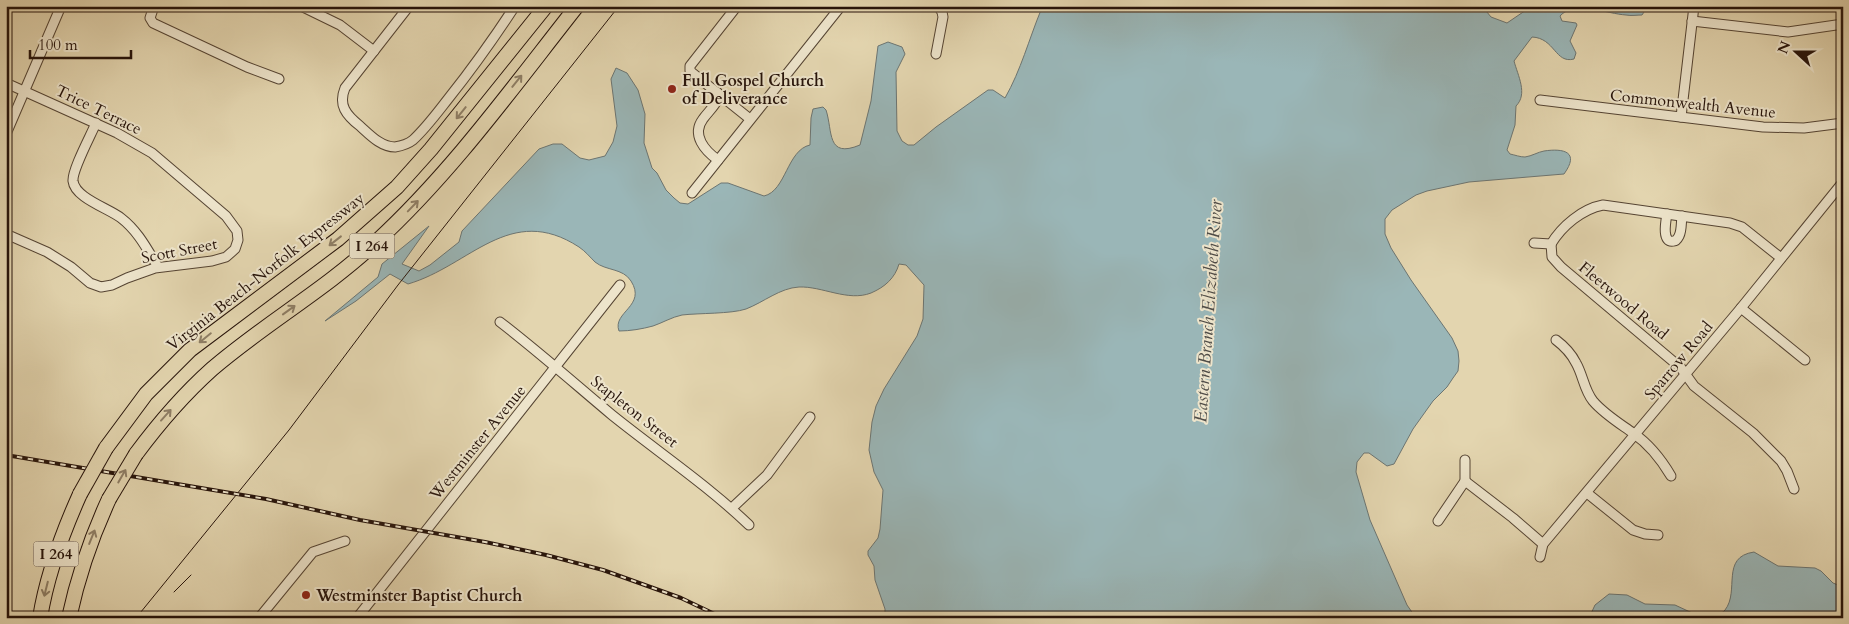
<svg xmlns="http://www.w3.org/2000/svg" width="1849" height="624" viewBox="0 0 1849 624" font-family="Cardo,serif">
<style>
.water{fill:#9ab6b7;stroke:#6c7572}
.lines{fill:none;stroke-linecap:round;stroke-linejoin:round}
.minor-casing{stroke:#543;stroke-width:11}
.highway-casing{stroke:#26130a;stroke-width:16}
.minor{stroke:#ede4cb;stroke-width:9}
.highway{stroke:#e3d5af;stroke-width:14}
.tram{stroke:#26130a;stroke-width:1}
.rail-casing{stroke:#26130a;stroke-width:4}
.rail{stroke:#ede4cb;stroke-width:2;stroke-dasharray:5.5;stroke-linecap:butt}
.highway-bridge-casing{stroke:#26130a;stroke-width:16;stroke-linecap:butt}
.highway-bridge{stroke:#e3d5af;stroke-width:14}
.oneway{stroke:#8e7e65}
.poi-dot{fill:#8f2418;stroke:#ede4cb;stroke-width:2}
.labels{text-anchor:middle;stroke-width:4;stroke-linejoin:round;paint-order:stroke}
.shield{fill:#ede4cb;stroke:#625244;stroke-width:1}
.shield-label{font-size:15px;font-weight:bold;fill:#26130a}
.poi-label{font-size:16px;font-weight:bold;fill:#26130a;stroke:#ede4cb;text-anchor:start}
.street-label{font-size:16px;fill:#26130a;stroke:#ede4cb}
.water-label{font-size:18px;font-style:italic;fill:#4f4c47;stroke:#ede4cb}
</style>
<rect width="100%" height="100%" fill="#e3d5af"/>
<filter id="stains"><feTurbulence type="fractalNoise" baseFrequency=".004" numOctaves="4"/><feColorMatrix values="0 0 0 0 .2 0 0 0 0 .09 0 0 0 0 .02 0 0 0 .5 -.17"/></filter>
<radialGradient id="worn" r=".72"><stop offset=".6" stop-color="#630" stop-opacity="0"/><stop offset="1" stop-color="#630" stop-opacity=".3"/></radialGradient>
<g class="water">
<path d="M1040 6H1482L1491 17 1507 23 1532 6H1644L1646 9 1642 15C1637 15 1631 16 1626 15 1608 14 1574 0 1560 16L1562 21 1576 23 1577 25 1570 41 1576 53 1574 59C1555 64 1555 38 1532 37L1514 61C1518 76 1528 94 1516 106L1515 125 1507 150 1510 154C1515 155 1520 157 1525 157 1532 156 1538 152 1544 151 1564 148 1580 152 1564 174L1469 182 1427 191 1416 195 1392 210 1385 219V234L1391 248 1411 280 1452 338 1458 351 1459 361 1458 371 1453 378 1447 387 1433 401 1413 429 1394 464 1387 466 1369 453H1364L1357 462 1356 472 1370 520 1407 605 1416 618H885V609L875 580 874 566 868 555V551L878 538 880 529 883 490 874 472 869 450 872 422 876 406 884 389 917 336 923 319 924 285 906 265 899 264C895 278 885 287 871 293 848 302 822 286 799 287 780 288 764 302 746 309 731 314 699 313 682 315 672 317 662 323 653 326 642 329 630 331 619 331 612 312 647 306 631 281 623 268 606 271 595 262 590 257 585 251 579 247 510 202 470 266 408 284L390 274 356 301 325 321 378 277 382 264 429 226 402 264 419 271 430 265 459 242 462 231 539 149 553 144H562L580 158 589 160 605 156 613 142 617 126 611 79 616 68 627 73 638 90 645 114 644 143 652 168 657 173 666 190 674 198 680 203 688 204 721 183H728L764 196C786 191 787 150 810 145L811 118 813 109 823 107 826 110C833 131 826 159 860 145L871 101 878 46 888 42 902 47 905 54 896 72 897 131 902 141 908 145H914L936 127 988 90H993L1005 98C1021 70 1029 39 1041 10Z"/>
<path d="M1754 552 1778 566 1815 568 1821 571 1833 583 1843 587V618H1707C1713 616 1721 615 1725 610 1740 591 1720 557 1754 552Z"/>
<polygon points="1609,594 1627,595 1645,604 1675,605 1703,618 1589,618 1595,605"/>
</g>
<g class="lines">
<g class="minor-casing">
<g id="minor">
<polyline points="154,6 150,18 153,23 247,67 279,79"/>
<polyline points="301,6 340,25 374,51"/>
<path d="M409 6 345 88C338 105 346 115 360 126 370 135 381 147 395 147 401 146 408 144 413 140 426 128 437 113 448 99 472 69 494 38 515 6"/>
<polyline points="737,6 690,66 690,71 750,119"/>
<polyline points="1692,21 1788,32 1843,24"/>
<polyline points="936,54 943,17 942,12 938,6"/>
<polyline points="6,83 117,133 152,153 226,216 237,231 238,240 235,249 226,257 212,261 155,268 127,278 112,285 101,287 90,283 71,267 47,252 6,234"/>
<path d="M717 92 718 99C714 107 708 112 703 119 691 135 705 151 718 160"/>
<polyline points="1540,100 1763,127 1804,128 1843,123"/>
<polyline points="1681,117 1694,6"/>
<path d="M96 123C91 135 72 170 73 181 75 198 108 208 121 218 138 231 147 249 158 267"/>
<polyline points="6,134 61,6"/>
<polyline points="692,193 841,6"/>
<path d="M1667 214C1666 220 1661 244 1674 241 1676 241 1678 238 1679 236 1682 230 1681 222 1682 216"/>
<polyline points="1534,243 1551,244"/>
<polyline points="1551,244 1552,257 1561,267 1681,368 1694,386 1753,433 1781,461 1787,471 1794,489"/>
<path d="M1551 244C1562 226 1582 209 1603 205L1730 223 1742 227 1781 258"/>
<polyline points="1741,308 1805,360"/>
<path d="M500 322C539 352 575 384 612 415 658 452 706 484 749 525"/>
<path d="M1556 340C1564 346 1571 353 1576 363 1583 375 1584 390 1593 401 1604 414 1619 423 1633 433 1649 444 1661 459 1671 476"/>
<polyline points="1465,481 1513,518 1543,544"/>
<polyline points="1587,493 1633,530 1645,534 1658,535"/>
<polyline points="732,508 767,475 810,417"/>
<polyline points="1438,521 1465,481 1465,460"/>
<polyline points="1540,557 1543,544 1741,308 1843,182"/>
<polyline points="259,618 313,552 345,541"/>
<polyline points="357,618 620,285"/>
</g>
</g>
<g class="highway-casing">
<g id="highway">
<polyline points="106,448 146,394 190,350 338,239 397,187 431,149 546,6"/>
<path d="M136 454C159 423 183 395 212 369 264 324 325 290 376 242 452 172 513 87 577 6"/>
<path d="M40 618C47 574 62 534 80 494"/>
<path d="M69 618C78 576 91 538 109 499"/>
</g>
</g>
<use href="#minor" class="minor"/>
<use href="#highway" class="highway"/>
<g class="tram">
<polyline points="174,592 191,575"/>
<polyline points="136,618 289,430 398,285 619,6"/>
</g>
<g class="rail-casing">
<polyline id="rail" points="6,455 266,499 360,520 485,542 546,555 603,570 681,598 723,618"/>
</g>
<use href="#rail" class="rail"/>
<g class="highway-bridge-casing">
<g id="highway-bridge">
<polyline points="80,494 106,448"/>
<polyline points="109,499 136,454"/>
</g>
</g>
<use href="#highway-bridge" class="highway-bridge"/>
</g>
<defs><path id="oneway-shaft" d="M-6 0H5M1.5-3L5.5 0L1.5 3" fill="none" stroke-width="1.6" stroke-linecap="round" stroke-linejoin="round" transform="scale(1.25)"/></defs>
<g class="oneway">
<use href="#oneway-shaft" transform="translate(517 81) rotate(-51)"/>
<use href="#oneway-shaft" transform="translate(461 113) rotate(129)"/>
<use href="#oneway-shaft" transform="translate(413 206) rotate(-46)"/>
<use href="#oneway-shaft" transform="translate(335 241) rotate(142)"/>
<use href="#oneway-shaft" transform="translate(289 310) rotate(-36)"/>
<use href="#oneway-shaft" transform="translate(205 338) rotate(141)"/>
<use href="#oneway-shaft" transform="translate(166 415) rotate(-48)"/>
<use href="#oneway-shaft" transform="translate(122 476) rotate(-60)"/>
<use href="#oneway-shaft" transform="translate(92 537) rotate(-68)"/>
<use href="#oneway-shaft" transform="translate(46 589) rotate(104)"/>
</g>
<g class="poi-dot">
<circle cx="672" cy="89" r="5"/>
<circle cx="306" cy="595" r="5"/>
</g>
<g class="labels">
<g class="shield">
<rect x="349.5" y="233.5" width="45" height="25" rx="4"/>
<rect x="33.5" y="541.5" width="45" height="25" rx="4"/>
</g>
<g class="shield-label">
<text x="372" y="251">I 264</text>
<text x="56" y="559">I 264</text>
</g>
<g class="poi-label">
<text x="682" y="86">Full Gospel Church<tspan x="682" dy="18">of Deliverance</tspan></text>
<text x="316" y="601">Westminster Baptist Church</text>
</g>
<g class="street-label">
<text transform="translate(1693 103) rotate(6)" y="6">Commonwealth Avenue</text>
<text transform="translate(99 109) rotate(26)" y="6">Trice Terrace</text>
<text transform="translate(179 250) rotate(-11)" y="6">Scott Street</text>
<text transform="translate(265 271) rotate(-38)" y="6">Virginia Beach-Norfolk Expressway</text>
<text transform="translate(1624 300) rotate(40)" y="6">Fleetwood Road</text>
<text transform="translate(1678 360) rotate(-50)" y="6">Sparrow Road</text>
<text transform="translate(635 411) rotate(38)" y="6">Stapleton Street</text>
<text transform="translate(477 442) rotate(-51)" y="6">Westminster Avenue</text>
</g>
<g class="water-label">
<text transform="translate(1208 311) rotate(-86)" y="6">Eastern Branch Elizabeth River</text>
</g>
</g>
<rect width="1849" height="624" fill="none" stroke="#e3d5af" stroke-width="25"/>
<rect x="8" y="8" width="1834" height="609" fill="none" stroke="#26130a" stroke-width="2.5"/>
<rect x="12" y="12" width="1824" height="599" fill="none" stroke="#26130a"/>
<g transform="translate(1796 52) rotate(291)" stroke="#ede4cb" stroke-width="4" paint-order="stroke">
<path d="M0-4L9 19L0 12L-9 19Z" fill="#26130a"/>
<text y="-8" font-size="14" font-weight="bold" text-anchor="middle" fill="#26130a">N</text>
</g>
<path d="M30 50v8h101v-8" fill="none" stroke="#26130a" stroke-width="2.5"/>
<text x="38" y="50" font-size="15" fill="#26130a" stroke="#ede4cb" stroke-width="4" paint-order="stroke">100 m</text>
<rect width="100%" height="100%" filter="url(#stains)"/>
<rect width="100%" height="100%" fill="url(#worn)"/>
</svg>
